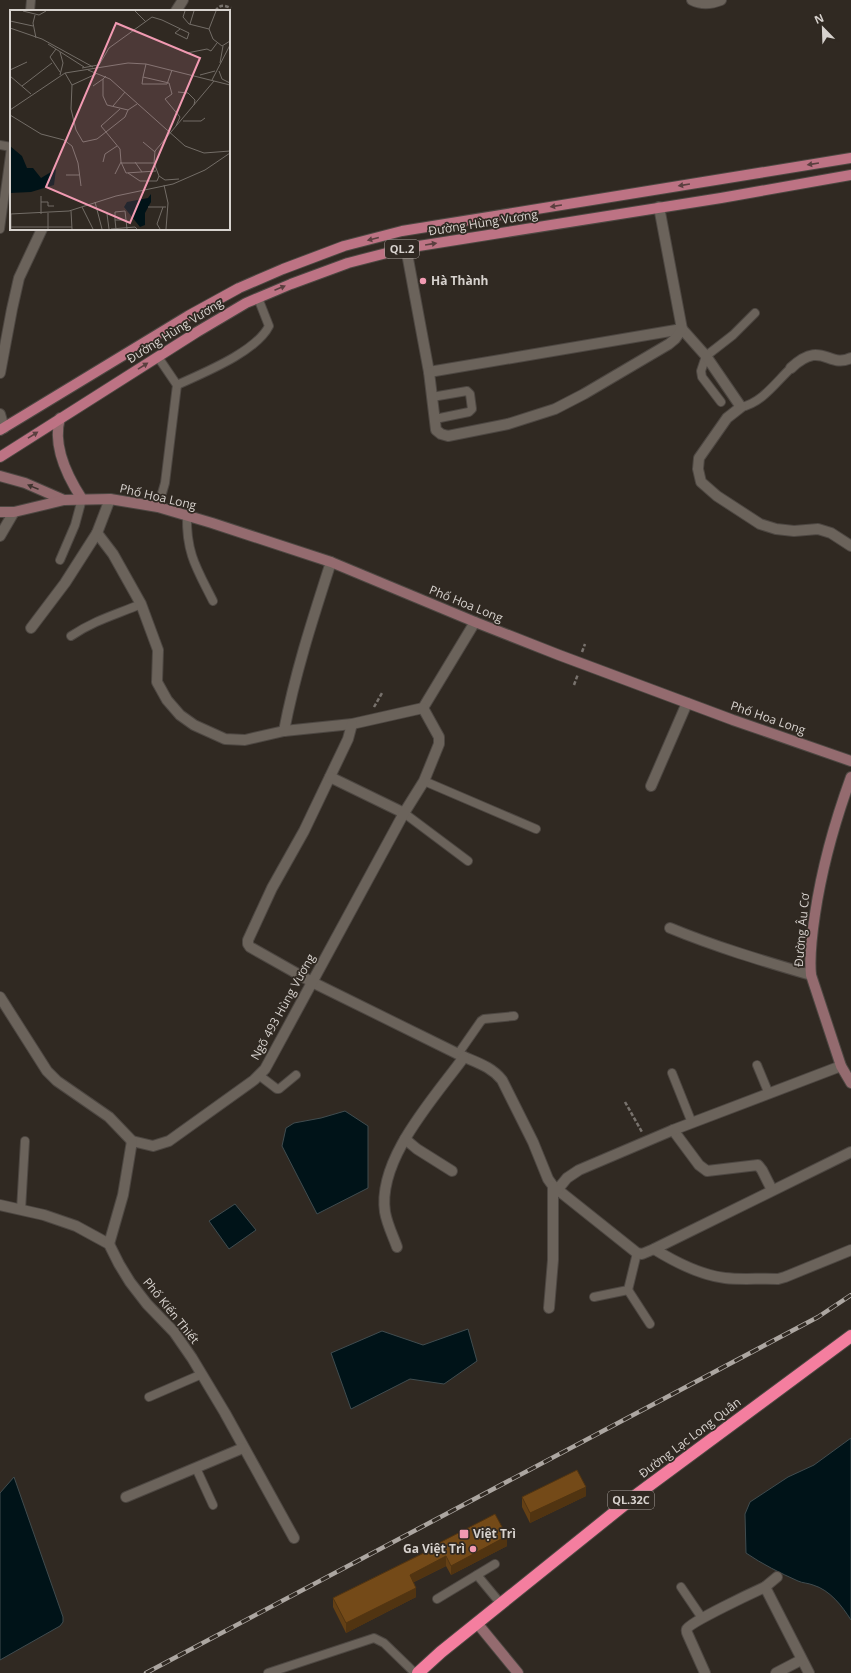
<svg xmlns="http://www.w3.org/2000/svg" width="851" height="1673" viewBox="0 0 851 1673" font-family="'Open Sans',sans-serif">
<style>
.water{fill:#001318;stroke:#404c4f}
.lines{fill:none;stroke-linecap:round;stroke-linejoin:round}
.lane-casing{stroke:#4d4742;stroke-width:10}
.street-casing{stroke:#4d4742;stroke-width:12}
.secondary-casing{stroke:#4d4742;stroke-width:12}
.primary-casing{stroke:#4d4742;stroke-width:12}
.highway-casing{stroke:#4d4742;stroke-width:14}
.path{stroke:#78726d;stroke-width:2.5;stroke-dasharray:4 2;stroke-linecap:butt}
.lane{stroke:#6b635b;stroke-width:8}
.street{stroke:#6b635b;stroke-width:10}
.secondary{stroke:#946b6f;stroke-width:10}
.primary{stroke:#bd7384;stroke-width:10}
.highway{stroke:#f47e9f;stroke-width:12}
.rail-casing{stroke:#aca6a1;stroke-width:4.5}
.rail{stroke:#302922;stroke-width:3;stroke-dasharray:9;stroke-linecap:butt}
.wall{fill:#644015}
.shaded-wall{fill:#513411}
.building{fill:#744a18;stroke:#513411}
.oneway{fill:#5a3f3f}
.oneway2{fill:#3f332e}
.poi-dot{fill:#f19ab2;stroke:#302922;stroke-width:1.5}
.labels{text-anchor:middle;stroke-width:3.5;stroke-linejoin:round;paint-order:stroke}
.shield{fill:#302922;stroke:#a59f9a;stroke-width:1}
.shield-label{font-size:11px;font-weight:bold;fill:#d7d2ce}
.street-label{font-size:12px;fill:#d7d2ce;stroke:#302922}
.poi-label{font-size:12px;font-weight:bold;fill:#d7d2ce;stroke:#302922;text-anchor:start}
.inset-road{fill:none;stroke:#736d67;stroke-width:1}
.view{fill:#f19ab2;fill-opacity:0.15;stroke:#f19ab2;stroke-width:2}
.inset-edge{fill:none;stroke:#d7d2ce;stroke-width:2}
</style>
<rect width="100%" height="100%" fill="#302922"/>
<g class="water">
<polygon points="345,1111 368,1126 368,1188 317,1214 282,1146 286,1128 294,1123 321,1118"/>
<polygon points="235,1204 256,1230 229,1249 209,1221"/>
<polygon points="468,1329 477,1361 444,1384 410,1379 351,1409 331,1353 382,1331 423,1345"/>
<path d="M851 1438V1620C842 1606 830 1590 813 1585 808 1583 802 1583 798 1581 780 1573 762 1564 746 1553L745 1514 750 1502 788 1477 814 1465Z"/>
<polygon points="14,1477 63,1617 63,1622 60,1626 0,1660 0,1493"/>
</g>
<g class="lines">
<g class="lane-casing">
<g id="lane">
<polyline points="30,11 31,0"/>
<polyline points="0,145 11,147"/>
<polyline points="0,229 11,148"/>
<polyline points="158,357 177,385 165,483 158,507"/>
<path d="M177 385C203 373 256 352 269 326L258 298"/>
<polyline points="432,397 467,391 470,394 472,409 469,412 435,419"/>
<polyline points="721,402 702,377 701,371 706,356 733,335 755,313"/>
<path d="M741 407C762 403 776 382 791 368"/>
<path d="M187 516C186 553 197 569 213 601"/>
<polyline points="60,560 75,525 82,499"/>
<path d="M71 636C95 620 115 615 141 604"/>
<polyline points="424,781 536,829"/>
<polyline points="404,813 468,861"/>
<polyline points="458,1054 481,1021 484,1019 514,1016"/>
<polyline points="757,1065 769,1094"/>
<polyline points="672,1073 692,1123"/>
<polyline points="260,1076 277,1089 279,1089 296,1075"/>
<polyline points="21,1210 25,1141"/>
<polyline points="628,1290 650,1324"/>
<polyline points="594,1297 628,1290 637,1253"/>
<polyline points="149,1397 202,1374"/>
<polyline points="196,1468 213,1505"/>
<polyline points="477,1575 501,1604"/>
<polyline points="681,1587 702,1618"/>
<polyline points="437,1599 495,1564"/>
<polyline points="268,1673 374,1638 384,1643 415,1673"/>
</g>
</g>
<g class="street-casing">
<g id="street">
<path d="M692 0C702 5 711 4 721 0"/>
<polyline points="176,11 183,0"/>
<polyline points="406,248 429,372 682,329 706,356 741,407 727,418 699,458 698,469 701,482 717,496 760,524 776,529 794,531 818,529 831,533 851,546"/>
<path d="M791 368C822 339 828 369 851 358"/>
<polyline points="429,372 436,430 441,434 448,436 508,424 555,409 584,394 669,344 675,339 682,329 659,207"/>
<polyline points="0,373 12,309 19,278 42,229"/>
<polyline points="0,414 4,428"/>
<polyline points="110,499 97,533 113,554 141,604 158,650 157,682 167,700 180,715 194,725 225,739 245,740 284,731 352,724 423,708 475,622"/>
<polyline points="0,536 14,512"/>
<polyline points="31,628 65,583 97,533"/>
<path d="M352 724 348 739 304 831 272 888 248 940V944L250 947 312 982 458 1054C474 1062 490 1065 502 1080L533 1142 548 1179 553 1186 637 1253 642 1254 654 1249 851 1152"/>
<path d="M284 731C295 673 313 618 331 562"/>
<polyline points="330,777 404,813"/>
<polyline points="651,786 687,703"/>
<path d="M670 928C716 947 763 961 811 975"/>
<polyline points="0,997 47,1071 57,1081 109,1117 132,1141 153,1146 169,1141 254,1080 265,1069 404,813 424,781 439,744 439,737 423,708"/>
<polyline points="673,1130 699,1165 707,1171 758,1165 762,1170 772,1190"/>
<polyline points="405,1139 417,1149 452,1171"/>
<polyline points="558,1189 567,1178 579,1170 673,1130 841,1066"/>
<polyline points="0,1205 44,1215 76,1226 109,1244 119,1264 130,1282 147,1304 174,1332 192,1358 225,1413 294,1538"/>
<polyline points="109,1244 123,1195 132,1141"/>
<path d="M397 1247C393 1236 387 1224 385 1212 377 1159 435 1097 464 1057"/>
<path d="M654 1249C675 1262 700 1275 725 1278 742 1280 761 1278 778 1279L785 1277 851 1250"/>
<polyline points="549,1308 553,1260 553,1186"/>
<polyline points="126,1497 243,1448"/>
<polyline points="765,1587 777,1577"/>
<path d="M705 1673 688 1635C687 1633 686 1631 687 1629 690 1622 754 1592 765 1587L809 1673"/>
<polyline points="776,1673 801,1660"/>
</g>
</g>
<g class="secondary-casing">
<g id="secondary">
<path d="M60 418C52 446 67 476 82 499"/>
<polyline points="0,476 25,483 64,500"/>
<polyline points="0,512 14,512 64,500 110,499 158,507 212,523 331,562 475,622 559,655 733,720 851,761"/>
<path d="M851 777C835 821 822 867 815 914 812 934 809 955 811 975L841 1066 851 1083"/>
<polyline points="477,1623 518,1673"/>
</g>
</g>
<g class="primary-casing">
<g id="primary">
<polyline points="0,430 188,316 239,288 283,269 344,246 402,231 851,158"/>
<polyline points="0,457 197,332 246,303 291,284 348,263 406,248 721,198 851,175"/>
</g>
</g>
<g class="highway-casing">
<polyline id="highway" points="418,1673 441,1652 635,1496 851,1336"/>
</g>
<g class="path">
<path d="M215 11C221 4 223 5 231 8"/>
<polyline points="582,652 585,644"/>
<polyline points="574,685 578,674"/>
<polyline points="374,707 382,693"/>
<polyline points="625,1102 642,1132"/>
</g>
<use href="#lane" class="lane"/>
<use href="#street" class="street"/>
<use href="#secondary" class="secondary"/>
<use href="#primary" class="primary"/>
<use href="#highway" class="highway"/>
<g class="rail-casing">
<polyline id="rail" points="146,1673 818,1317 851,1295"/>
</g>
<use href="#rail" class="rail"/>
</g>
<g class="wall">
<polygon points="586,1496 530,1523 522,1507 522,1497"/>
<polygon points="439,1543 507,1546 451,1575 446,1566 414,1582 416,1597 346,1633 333,1607 333,1598 439,1545"/>
</g>
<g class="shaded-wall">
<polygon points="586,1487 586,1496 530,1523 530,1513"/>
<polygon points="507,1536 507,1546 451,1575 451,1566"/>
<polygon points="446,1556 446,1566 410,1584 410,1575"/>
<polygon points="416,1588 416,1597 346,1633 346,1623"/>
</g>
<g class="building">
<polygon points="577,1470 586,1487 530,1513 522,1497"/>
<polygon points="495,1514 507,1536 451,1566 446,1556 410,1575 416,1588 346,1623 333,1598 440,1545 439,1543"/>
</g>
<defs><path id="oneway-solid" d="M-6-.8H1V-3.2L6.5 0L1 3.2V.8H-6Z"/></defs>
<g class="oneway">
<use href="#oneway-solid" transform="translate(813 164) rotate(171)"/>
<use href="#oneway-solid" transform="translate(684 185) rotate(171)"/>
<use href="#oneway-solid" transform="translate(556 206) rotate(171)"/>
<use href="#oneway-solid" transform="translate(373 239) rotate(166)"/>
<use href="#oneway-solid" transform="translate(431 244) rotate(-9)"/>
<use href="#oneway-solid" transform="translate(280 288) rotate(-23)"/>
<use href="#oneway-solid" transform="translate(143 366) rotate(-32)"/>
<use href="#oneway-solid" transform="translate(33 435) rotate(-32)"/>
</g>
<use class="oneway2" href="#oneway-solid" transform="translate(33 487) rotate(-158)"/>
<g class="poi-dot">
<circle cx="423" cy="281" r="4"/>
<rect x="459" y="1529" width="10" height="10" rx="2"/>
<circle cx="473" cy="1549" r="4"/>
</g>
<g class="labels">
<g class="shield">
<rect x="385" y="240" width="34" height="18" rx="3"/>
<rect x="608" y="1491" width="46" height="18" rx="3"/>
</g>
<g class="shield-label">
<text x="402" y="253">QL.2</text>
<text x="631" y="1504">QL.32C</text>
</g>
<g class="street-label">
<text transform="translate(483 223) rotate(-9)" y="4">Đường Hùng Vương</text>
<text transform="translate(175 331) rotate(-32)" y="4">Đường Hùng Vương</text>
<text transform="translate(158 497) rotate(13)" y="4">Phố Hoa Long</text>
<text transform="translate(466 604) rotate(22)" y="4">Phố Hoa Long</text>
<text transform="translate(768 718) rotate(19)" y="4">Phố Hoa Long</text>
<text transform="translate(802 930) rotate(-85)" y="4">Đường Âu Cơ</text>
<text transform="translate(283 1007) rotate(-61)" y="4">Ngõ 493 Hùng Vương</text>
<text transform="translate(171 1311) rotate(51)" y="4">Phố Kiến Thiết</text>
<text transform="translate(690 1438) rotate(-37)" y="4">Đường Lạc Long Quân</text>
</g>
<g class="poi-label">
<text x="431" y="285">Hà Thành</text>
<text x="473" y="1538">Việt Trì</text>
<text x="465" y="1553" text-anchor="end">Ga Việt Trì</text>
</g>
</g>
<g transform="translate(10 10)">
<rect width="220" height="220" fill="#302922"/>
<path d="M0 136 12 146 17 158H23L31 168 46 159 44 175 21 182 0 183ZM141 184V192L135 203V215L130 217 114 197 117 192 138 188Z" fill="#001318"/>
<path class="inset-road" d="M13 1 29 5 36 1M125 1 136 12M175 1 173 7 179 14 199 19M206 1 199 19 203 29 212 36 220 31M25 5 23 13 26 28M0 11 23 16M180 14 184 1M0 18 32 29 83 57M38 34 74 57M46 39 40 47 50 62M168 39 177 43 197 39 201 41 207 33M50 42 53 53 50 65M210 53 213 36M136 54 133 67 159 73 162 84 155 89 170 107 166 116M89 55 99 38 142 7 152 10 179 23 177 29 165 23 170 19M72 58 88 55M0 60 17 52M78 60 100 69 175 136 194 143 220 141M209 61 212 69 220 73M55 63 62 75 61 99 66 120 73 132 87 129 115 107 118 100M190 65 205 61M0 66 21 84M96 66 93 69V86L97 95 118 100 127 94M133 67 132 74H157L162 60M202 70 220 35M62 75 86 64M12 76 42 53M83 76 93 69M168 82 178 83 185 90 184 95M103 96 115 82M110 99 91 116 110 139 111 152 116 163 146 161M0 100 55 63 118 53 136 54 220 75M0 105 31 124 54 130 62 136 68 153 71 176M173 111H191L195 108M133 132 145 142M93 152 95 144 107 136M125 152 132 162M111 153H144M118 163 130 171H147L149 166M105 164 111 152M56 165H69M169 169 155 170 149 166 144 153 145 141 204 71M154 175 158 193 156 219M31 192H38V196H44M85 192 92 219M72 197 83 219M138 197H156M61 201 62 219M0 204 59 201 106 186 163 174 195 160 220 143M31 204V186M97 204 99 219M105 210V202L115 201 117 219M0 217H62M1 219V204M38 219V203M101 219 125 217 127 219M106 219 105 210H115M150 219 147 214 153 197"/>
<path class="view" d="M106 13 190 48 120 213 36 177Z"/>
<rect width="220" height="220" class="inset-edge"/>
</g>
<g transform="translate(823 28) rotate(337)" stroke="#302922" stroke-width="3" paint-order="stroke">
<path d="M0-3L7 15L0 10L-7 15Z" fill="#d7d2ce"/>
<text y="-6" font-size="11" font-weight="bold" text-anchor="middle" fill="#d7d2ce">N</text>
</g>
</svg>
